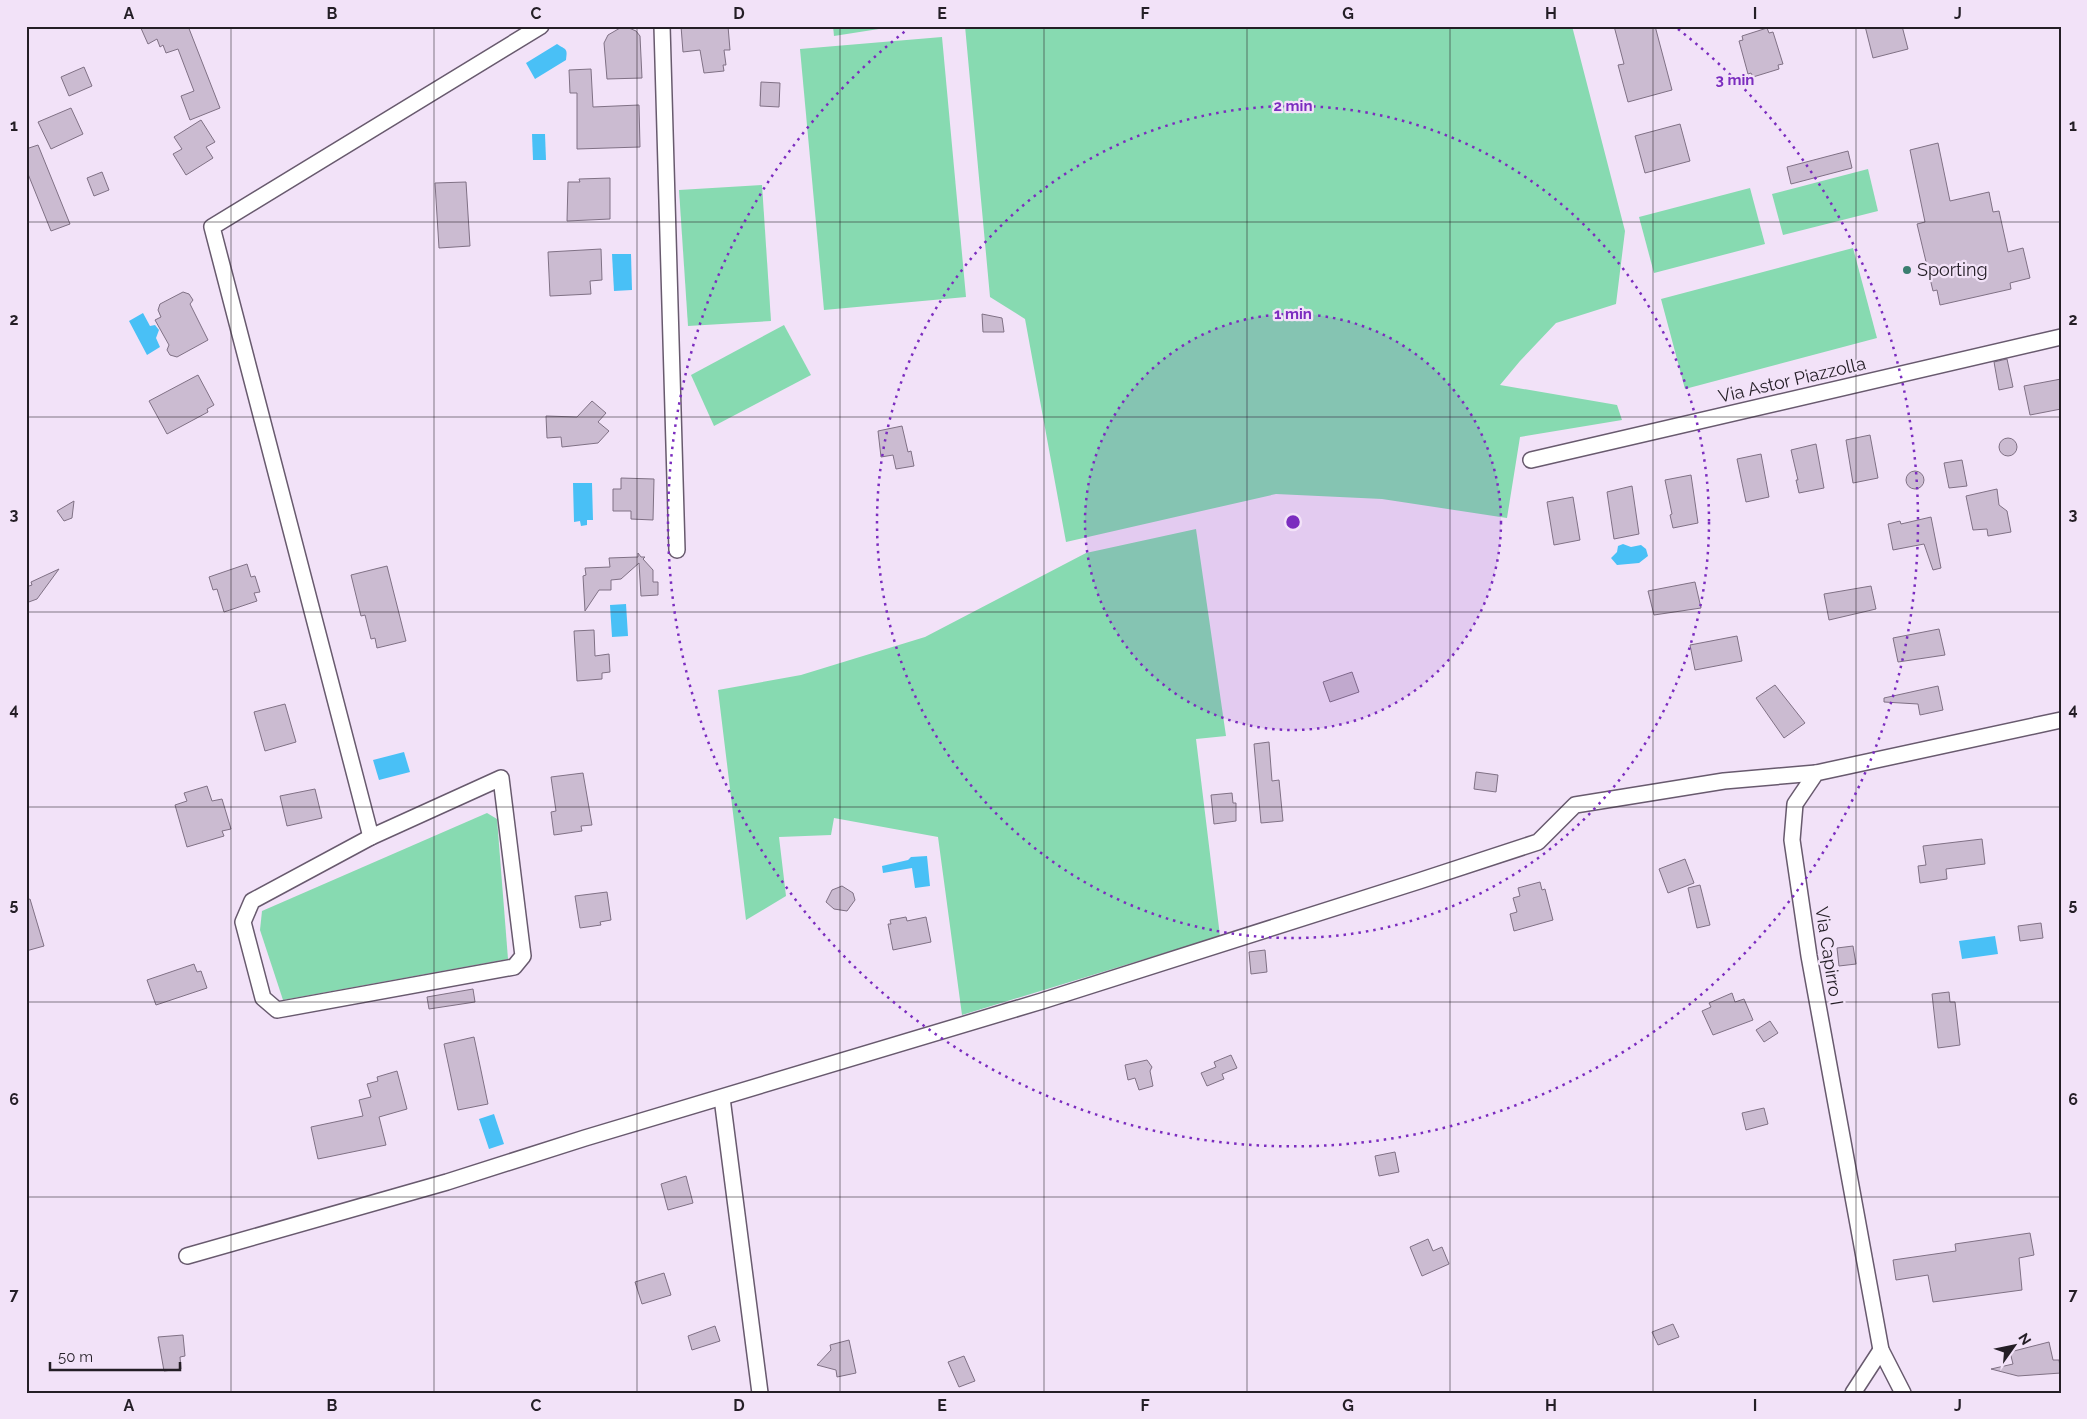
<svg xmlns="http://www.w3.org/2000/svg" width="2087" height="1419" viewBox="0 0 2087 1419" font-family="Raleway,sans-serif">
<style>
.green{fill:#87dab1}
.water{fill:#49c0f6}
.building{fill:#cbbbd1;stroke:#807185}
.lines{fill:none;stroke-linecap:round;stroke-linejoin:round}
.street-casing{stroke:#685a6e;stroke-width:18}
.street{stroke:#fff;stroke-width:15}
.grid{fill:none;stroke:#241e26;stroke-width:1;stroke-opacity:0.55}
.ring{fill:none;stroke:#7b2cbf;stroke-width:2.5;stroke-dasharray:2.5 5}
.poi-dot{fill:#3a7d6f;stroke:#f2e2f8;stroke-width:2}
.labels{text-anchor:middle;stroke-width:4.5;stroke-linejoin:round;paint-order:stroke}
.poi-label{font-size:18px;fill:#241e26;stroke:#f2e2f8;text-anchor:start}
.street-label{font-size:18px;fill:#241e26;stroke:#f2e2f8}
.centre{fill:#7b2cbf;stroke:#f2e2f8;stroke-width:2.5}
.ring-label{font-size:15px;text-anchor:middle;font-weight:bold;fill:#7b2cbf;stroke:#f2e2f8;stroke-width:4.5;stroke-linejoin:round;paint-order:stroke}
.neatline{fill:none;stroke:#241e26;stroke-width:2}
.grid-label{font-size:16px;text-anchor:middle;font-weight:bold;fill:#241e26}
</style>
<rect width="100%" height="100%" fill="#f2e2f8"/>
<g class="green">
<polygon points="833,26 898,26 834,36"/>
<polygon points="965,26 1572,26 1625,231 1616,304 1556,323 1520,361 1500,385 1617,405 1622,420 1520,437 1507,518 1382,499 1276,494 1066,542 1025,319 990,297"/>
<polygon points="942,37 966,297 824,310 800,49"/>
<polygon points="1868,169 1878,211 1783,235 1772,194"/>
<polygon points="762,185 771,321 688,326 679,190"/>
<polygon points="1750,188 1765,244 1654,273 1639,217"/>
<polygon points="1853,248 1877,338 1685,389 1661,299"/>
<polygon points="784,325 811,375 714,426 691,375"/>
<polygon points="1196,529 1226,736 1196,739 1220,936 962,1015 938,837 834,818 831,835 779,837 786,896 746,920 718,690 801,675 925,637 1086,553"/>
<polygon points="487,813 497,819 508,959 283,1000 260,930 262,911"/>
</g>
<g class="water">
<path d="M557 44C566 50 568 48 566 60L535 79 526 63Z"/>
<polygon points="532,134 545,134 546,160 533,160"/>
<polygon points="612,254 631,254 632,290 614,291"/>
<polygon points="143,313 150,326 155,325 159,330 156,338 160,347 147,355 129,321"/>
<polygon points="573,483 592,483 593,520 587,520 587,525 581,526 580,521 574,522"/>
<polygon points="1623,544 1631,547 1641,545 1646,549 1648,556 1639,563 1617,565 1611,558 1617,552 1618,546"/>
<polygon points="626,604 628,636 612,637 610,605"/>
<polygon points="404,752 410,772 379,780 373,760"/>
<polygon points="927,856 930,886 915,888 912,868 883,873 882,866 908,860 911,857"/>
<polygon points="1995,936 1998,954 1962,959 1959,941"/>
<polygon points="494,1114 504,1144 489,1149 479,1119"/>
</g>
<g class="building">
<polygon points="140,26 188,26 220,108 190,120 181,96 194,91 178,49 166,53 163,45 160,47 157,39 148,44"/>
<polygon points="681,26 728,26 730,50 724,50 726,65 723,65 724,71 704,73 700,50 683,52"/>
<polygon points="1614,26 1655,26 1672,90 1628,102 1618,65 1624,64"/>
<polygon points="1865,26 1902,26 1908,49 1873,58"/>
<polygon points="620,28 629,28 636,31 640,36 642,78 607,79 604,43 608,35"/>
<polygon points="1767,28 1769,33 1773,32 1783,64 1778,65 1779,69 1753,77 1751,73 1748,74 1739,41 1743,40 1742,36"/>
<polygon points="84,67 92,86 69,96 61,77"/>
<polygon points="591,69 593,107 639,105 640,147 577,149 577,93 570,93 569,70"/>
<polygon points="761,82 780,83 779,107 760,106"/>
<polygon points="71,108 83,134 51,149 38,122"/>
<polygon points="201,120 215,142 206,147 213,158 186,175 173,154 182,149 174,137"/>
<polygon points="1680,124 1690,161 1645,173 1635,136"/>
<polygon points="1938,143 1950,201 1989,192 1993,212 1999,211 2008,252 2023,248 2030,278 2010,283 2011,289 1940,305 1937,290 1933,291 1917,224 1925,222 1910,150"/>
<polygon points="38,145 70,224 51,231 26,169 26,149"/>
<polygon points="1848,151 1852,168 1791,184 1787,167"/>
<polygon points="102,172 109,190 94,196 87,178"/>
<polygon points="610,178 610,219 567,221 568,182 580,182 579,179"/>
<polygon points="466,182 470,246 439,248 435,183"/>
<polygon points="601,249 602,280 590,281 591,294 550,296 548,252"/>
<polygon points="183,292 189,294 193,300 190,304 208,340 177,357 170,355 167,350 169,345 155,320 161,317 158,310 160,304"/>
<polygon points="982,314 1002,318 1004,332 983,332"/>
<polygon points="2007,359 2013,387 1999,390 1994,362"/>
<polygon points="198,375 214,405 207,409 208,412 167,434 149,401"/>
<polygon points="2061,379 2061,409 2030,415 2024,386"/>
<polygon points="592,401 606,413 598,422 609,431 598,443 562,447 561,437 547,438 546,416 577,417"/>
<polygon points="902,426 908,452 911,451 914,466 896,469 893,455 881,457 878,431"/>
<polygon points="1870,435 1878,478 1853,483 1846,440"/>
<circle cx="2008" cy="447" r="9"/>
<polygon points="1816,444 1824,488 1799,493 1796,480 1798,480 1791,450"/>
<polygon points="1761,454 1769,497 1746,502 1737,459"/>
<polygon points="1962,460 1967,486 1949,488 1944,463"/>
<circle cx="1915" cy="480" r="9"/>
<polygon points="1691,475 1698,523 1673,528 1670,515 1672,514 1665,480"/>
<polygon points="621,478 654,479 653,520 631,519 631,511 613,511 613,489 621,489"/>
<polygon points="1632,486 1639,534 1614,539 1607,492"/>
<polygon points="1997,489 1999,505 2007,511 2011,532 1988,536 1987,529 1973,530 1966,496"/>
<polygon points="1573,497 1580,540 1554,545 1547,502"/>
<polygon points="74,501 72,518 64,521 57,511"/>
<polygon points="1931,517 1941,568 1933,570 1924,544 1893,550 1888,524 1900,521 1901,524"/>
<polygon points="638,553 641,557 645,557 643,559 653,570 653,582 658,582 658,595 641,596 639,563 621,579 611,580 611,590 599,590 585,611 583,576 586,575 585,568 610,567 609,558 638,557"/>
<polygon points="247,564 251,577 255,576 260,592 254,593 257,601 224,612 217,589 213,590 209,577"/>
<polygon points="387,566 406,641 377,648 375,638 371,639 365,615 361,616 351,575"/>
<polygon points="59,569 37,599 26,603 26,587 32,585 31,582"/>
<polygon points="1695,582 1701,608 1654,615 1648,591"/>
<polygon points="1871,586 1876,609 1829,620 1824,594"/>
<polygon points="1939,629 1945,655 1898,662 1893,638"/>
<polygon points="594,630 595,656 609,654 610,672 602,673 602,679 577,681 574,631"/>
<polygon points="1737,636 1742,661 1695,670 1690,645"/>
<polygon points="1352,672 1359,692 1330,702 1323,682"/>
<polygon points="1775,685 1805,723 1784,738 1756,698"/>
<polygon points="1938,686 1943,710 1920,715 1918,704 1884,702 1884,698"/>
<polygon points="285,704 296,742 265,751 254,712"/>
<polygon points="1269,742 1272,781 1279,780 1283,821 1261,823 1254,744"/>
<polygon points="1476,772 1498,775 1496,792 1474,789"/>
<polygon points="583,773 592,825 581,826 582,831 554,835 551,812 556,811 551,777"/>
<polygon points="207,786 212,801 222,799 231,829 222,831 224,836 187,847 175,805 187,801 184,793"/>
<polygon points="315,789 322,818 287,826 280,796"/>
<polygon points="1232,793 1233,803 1236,803 1236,821 1214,824 1211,795"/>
<polygon points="1982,839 1985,864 1946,869 1947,879 1920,883 1918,866 1926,865 1923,846"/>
<polygon points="1685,859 1694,883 1668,893 1659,869"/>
<polygon points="1540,882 1542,890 1545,889 1553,920 1514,931 1510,914 1517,912 1513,898 1520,896 1518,888"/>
<polygon points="1700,885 1710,925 1697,928 1688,888"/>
<polygon points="842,886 853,893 855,900 847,911 834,909 826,902 832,890"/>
<polygon points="607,892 611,920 600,922 601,925 580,928 575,896"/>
<polygon points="30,899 44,946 26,951 26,900"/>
<polygon points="906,917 907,921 926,917 931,942 893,950 888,924 891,924 890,920"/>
<polygon points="2041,923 2043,938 2020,941 2018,926"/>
<polygon points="1853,946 1856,964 1839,966 1837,948"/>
<polygon points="1265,950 1267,972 1251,974 1249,952"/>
<polygon points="194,964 197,972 201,971 207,988 156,1005 147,980"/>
<polygon points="473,989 475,1002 429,1009 427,997"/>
<polygon points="1949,992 1950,1002 1955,1002 1960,1045 1938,1048 1932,994"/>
<polygon points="1732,993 1735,1002 1744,999 1753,1020 1713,1035 1702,1011 1711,1007 1709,1003"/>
<polygon points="1770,1021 1778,1033 1764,1042 1756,1030"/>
<polygon points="474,1037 488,1104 458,1110 444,1044"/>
<polygon points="1231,1055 1237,1068 1222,1074 1224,1079 1207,1086 1201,1073 1216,1067 1214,1062"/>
<polygon points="1147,1060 1152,1067 1150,1071 1153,1086 1139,1090 1135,1078 1128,1080 1125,1065"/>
<polygon points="397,1071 407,1109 379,1117 386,1145 318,1159 311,1127 363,1116 359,1100 371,1097 367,1084 378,1081 377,1077"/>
<polygon points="1764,1108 1768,1124 1746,1130 1742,1113"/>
<polygon points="1395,1152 1399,1172 1379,1176 1375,1156"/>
<polygon points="686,1176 693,1203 668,1210 661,1184"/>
<polygon points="2030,1233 2034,1255 2019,1258 2022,1290 1933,1302 1928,1275 1896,1280 1893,1260 1956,1251 1955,1244"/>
<polygon points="1428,1239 1433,1251 1442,1247 1449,1264 1422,1276 1410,1247"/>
<polygon points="664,1273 671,1295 642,1304 635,1282"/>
<polygon points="1673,1324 1679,1337 1658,1345 1652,1332"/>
<polygon points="715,1326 720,1341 692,1350 688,1336"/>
<polygon points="183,1335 185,1356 180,1357 181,1369 164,1371 158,1337"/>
<polygon points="849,1340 856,1373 837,1377 836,1370 817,1365 831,1350 830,1345"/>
<polygon points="2049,1342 2053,1360 2059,1360 2061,1373 2018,1376 1991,1369 2013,1364 2010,1352"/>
<polygon points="964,1356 975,1381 959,1387 948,1362"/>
</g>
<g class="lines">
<g class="street-casing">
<g id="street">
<polyline points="662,26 677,550"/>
<polyline points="1531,460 2061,337"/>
<polygon points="501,778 523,956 514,967 277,1010 263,998 243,922 252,901 371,837"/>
<polyline points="371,837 212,227 541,26"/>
<polyline points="722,1098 760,1393"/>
<polyline points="187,1256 447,1182 585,1138 1042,1001 1419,881 1538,842 1575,805 1724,781 1816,773"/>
<polyline points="1853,1393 1881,1350"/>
<polyline points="1903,1393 1881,1350 1809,956 1792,840 1795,804 1816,773 2061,720"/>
</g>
</g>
<use href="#street" class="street"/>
</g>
<path class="grid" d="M231 26V1393M434 26V1393M637 26V1393M840 26V1393M1044 26V1393M1247 26V1393M1450 26V1393M1653 26V1393M1856 26V1393M26 222H2061M26 417H2061M26 612H2061M26 807H2061M26 1002H2061M26 1197H2061"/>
<circle cx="1293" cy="522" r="208" fill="#7b2cbf" fill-opacity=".12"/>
<g class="ring">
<circle cx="1293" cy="522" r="208"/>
<circle cx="1293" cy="522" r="416"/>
<path d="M1678 29A625 625 0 1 1 908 29"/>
</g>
<circle class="poi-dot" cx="1907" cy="270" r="5"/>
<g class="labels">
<g class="poi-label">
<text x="1917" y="276">Sporting</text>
</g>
<g class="street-label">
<text transform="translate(1792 380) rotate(-13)" y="6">Via Astor Piazzolla</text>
<text transform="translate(1829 956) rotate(81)" y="6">Via Capirro I</text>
</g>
</g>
<circle cx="1293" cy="522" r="8" class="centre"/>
<g class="ring-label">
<text x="1735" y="85">3 min</text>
<text x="1293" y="111">2 min</text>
<text x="1293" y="319">1 min</text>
</g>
<rect width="2087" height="1419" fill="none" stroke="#f2e2f8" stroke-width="55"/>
<g transform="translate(2014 1346) rotate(57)" stroke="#f2e2f8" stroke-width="4" paint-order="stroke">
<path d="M0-4L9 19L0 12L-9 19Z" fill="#241e26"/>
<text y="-8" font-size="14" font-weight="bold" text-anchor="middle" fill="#241e26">N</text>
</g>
<path d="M50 1362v8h130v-8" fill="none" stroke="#241e26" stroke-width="2.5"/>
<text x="58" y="1362" font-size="15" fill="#241e26" stroke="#f2e2f8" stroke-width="4" paint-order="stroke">50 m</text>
<rect x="28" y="28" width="2032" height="1364" class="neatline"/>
<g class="grid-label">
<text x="129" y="19">A</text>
<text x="332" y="19">B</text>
<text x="536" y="19">C</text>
<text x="739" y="19">D</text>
<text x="942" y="19">E</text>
<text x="1145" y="19">F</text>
<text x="1348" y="19">G</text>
<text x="1551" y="19">H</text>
<text x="1755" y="19">I</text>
<text x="1958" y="19">J</text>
<text x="14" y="131">1</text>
<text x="2073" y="131">1</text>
<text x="14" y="325">2</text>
<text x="2073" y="325">2</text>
<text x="14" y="520">3</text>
<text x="2073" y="520">3</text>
<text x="14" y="715">4</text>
<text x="2073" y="715">4</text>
<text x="14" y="910">5</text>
<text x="2073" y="910">5</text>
<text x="14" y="1105">6</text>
<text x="2073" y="1105">6</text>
<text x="14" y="1300">7</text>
<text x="2073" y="1300">7</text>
<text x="129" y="1411">A</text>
<text x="332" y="1411">B</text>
<text x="536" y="1411">C</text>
<text x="739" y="1411">D</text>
<text x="942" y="1411">E</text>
<text x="1145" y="1411">F</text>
<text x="1348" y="1411">G</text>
<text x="1551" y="1411">H</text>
<text x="1755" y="1411">I</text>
<text x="1958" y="1411">J</text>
</g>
</svg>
